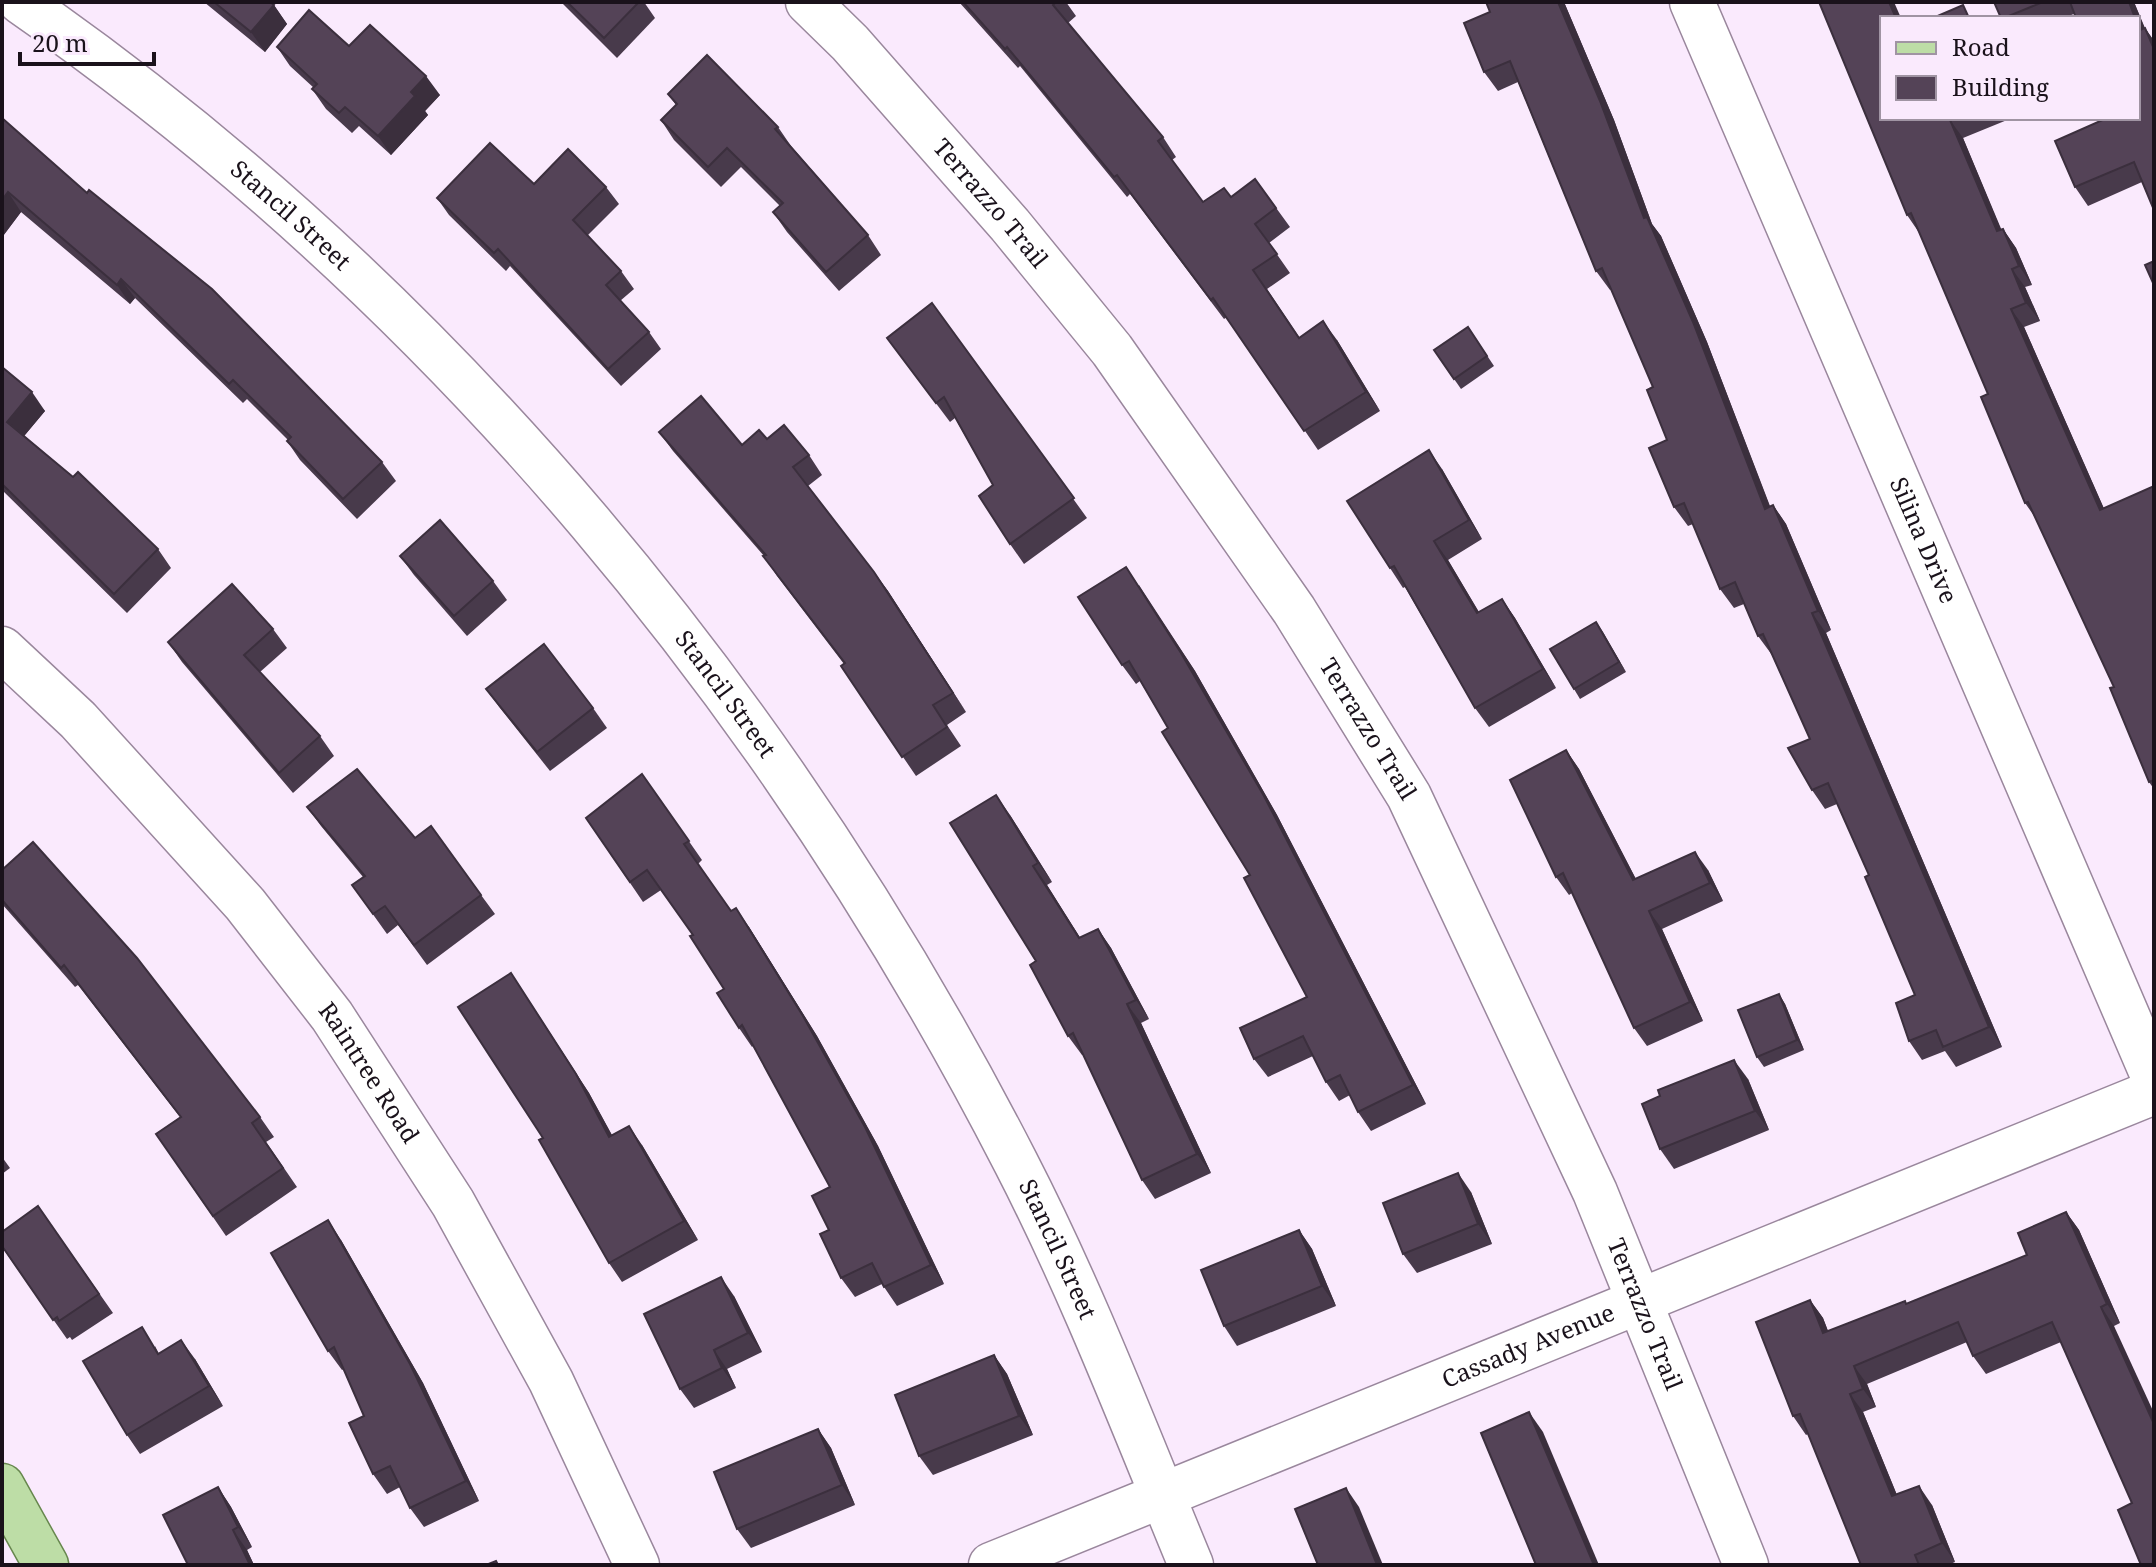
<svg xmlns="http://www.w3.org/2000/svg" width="2156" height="1567" viewBox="0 0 2156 1567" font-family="'Noto Serif',serif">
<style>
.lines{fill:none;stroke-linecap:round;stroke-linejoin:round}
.minor-casing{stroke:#9a879d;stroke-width:47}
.major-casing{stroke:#67874e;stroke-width:47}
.minor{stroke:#fff;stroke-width:44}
.major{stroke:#bddda6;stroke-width:44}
.wall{fill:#483a4b}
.shaded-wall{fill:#3b2f3d}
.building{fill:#544357;stroke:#3b2f3d;stroke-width:2}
.labels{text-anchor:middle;stroke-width:8;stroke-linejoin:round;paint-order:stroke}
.street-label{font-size:24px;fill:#1a121b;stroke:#faeafd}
</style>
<rect width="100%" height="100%" fill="#faeafd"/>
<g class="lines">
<g class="minor-casing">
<g id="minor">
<path id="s1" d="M21 2C444 296 782 707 1016 1163 1083 1293 1135 1430 1191 1565"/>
<path id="s2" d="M808 2 850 43 1010 225 1112 350 1294 610 1409 796 1595 1192 1746 1565"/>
<path id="s3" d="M1692 2 2154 1078"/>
<path id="s4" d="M2 649 78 720 245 904 332 1016 453 1203 551 1381 637 1565"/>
<path id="s5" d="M991 1565 2154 1092"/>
</g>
</g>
<g class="major-casing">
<polyline id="major" points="2,1486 46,1565"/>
</g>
<use href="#minor" class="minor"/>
<use href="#major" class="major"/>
</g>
<g class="wall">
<polygon points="204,2 275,2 273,4 287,24 265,52"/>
<polygon points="561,2 644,2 655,18 617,58"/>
<polygon points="959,2 1066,2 1076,16 1068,23 1163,137 1176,157 1172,160 1203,202 1231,197 1255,179 1290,227 1269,243 1290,273 1267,289 1299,337 1337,340 1380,411 1318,450 1227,317 1224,319 1130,194 1127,197 1020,66 1018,68"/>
<polygon points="1486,2 1564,2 1614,120 1652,224 1661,236 1707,342 1770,506 1773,505 1786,524 1831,630 1826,633 2002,1047 1956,1067 1945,1051 1922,1060 1909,1041 1915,995 1869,875 1837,804 1825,809 1812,790 1810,739 1772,655 1758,636 1744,604 1734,608 1720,589 1693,524 1688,526 1674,507 1667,440 1653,387 1611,289 1610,290 1596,271 1518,82 1498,91 1484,72 1490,12"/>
<polygon points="1994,2 2134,2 2145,28 2154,41 2154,210 2142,182 2088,206 2075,187 2138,118 2074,14 2063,18 2001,18"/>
<polygon points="349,46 440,95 425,111 428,115 391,155 359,126 352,133 326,109 312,89 314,88 290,66 277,47"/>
<polygon points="668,94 778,127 791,146 868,235 881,255 839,291 787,232 773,212 780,206 741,167 721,187 674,140 661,120 676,105"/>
<polygon points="2,118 382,462 396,481 357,519 300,460 287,441 288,440 247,399 243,403 135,298 130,304 21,212 3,236 2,235"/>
<polygon points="1882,118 2012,118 1963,138 2001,230 2003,229 2016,248 2032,285 2025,287 2040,321 2024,327 2104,509 2154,486 2154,789 2149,782 2114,687 2037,520 2025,503 1988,394 1920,234 1907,215"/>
<polygon points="534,184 606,187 619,204 587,236 621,271 634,289 620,301 649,332 661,349 621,386 510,266 506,271 449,215 437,198"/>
<polygon points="932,303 1087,518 1024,564 1010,544 993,485 955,418 950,422 887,338"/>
<polygon points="1468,327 1494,366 1461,389 1434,350"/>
<polygon points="2,367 45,411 24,436 158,549 171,568 127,613 2,490"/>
<polygon points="659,432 742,445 767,439 809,455 822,475 808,486 888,591 966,712 947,725 961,746 916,776 841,666 844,664 777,576 764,556 673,451"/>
<polygon points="1442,469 1482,539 1448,560 1479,612 1502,599 1515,618 1556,688 1489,727 1475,708 1405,587 1403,588 1390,568"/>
<polygon points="400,556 493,581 507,600 467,636 414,575"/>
<polygon points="1139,585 1195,671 1277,815 1426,1104 1371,1131 1358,1112 1350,1095 1339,1101 1326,1082 1313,1056 1268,1077 1254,1059 1307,997 1250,875 1168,728 1140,681 1136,684 1122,665"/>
<polygon points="1596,622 1626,672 1580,699 1574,689"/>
<polygon points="273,629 287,648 260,672 320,736 334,756 293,793 182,662 168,642"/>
<polygon points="486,689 593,708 607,728 550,771 500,708"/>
<polygon points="1566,750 1579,769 1636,879 1708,870 1723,901 1662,929 1703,1021 1647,1046 1634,1028 1572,893 1569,895 1556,877"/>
<polygon points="642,774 702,860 698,864 731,911 749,927 817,1036 878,1146 944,1284 897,1306 882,1284 855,1297 841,1278 829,1230 830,1187 753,1046 752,1047 739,1028 724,989 693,935 661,890 643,902 586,818"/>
<polygon points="307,807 415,838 481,895 495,914 427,965 398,925 387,934 352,885 363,877 321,826"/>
<polygon points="1010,815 1052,882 1047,885 1080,938 1098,929 1111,948 1149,1019 1141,1023 1211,1173 1155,1199 1142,1180 1083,1055 1082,1055 1068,1036 1036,961"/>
<polygon points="2,870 260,1117 274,1137 266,1142 297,1187 226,1236 156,1134 180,1117 78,985 75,987 2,904"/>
<polygon points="511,973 589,1093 612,1135 642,1145 698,1240 622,1282 609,1263 543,1138"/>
<polygon points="1779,994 1785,1004 1804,1050 1764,1067 1757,1057"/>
<polygon points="1748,1079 1769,1130 1674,1169 1660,1149"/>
<polygon points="2,1157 10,1168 2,1174"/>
<polygon points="1471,1192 1492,1244 1417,1273 1403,1254"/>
<polygon points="38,1206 113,1313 72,1340 70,1337 67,1339 2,1247"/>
<polygon points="2066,1212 2079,1230 2120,1323 2114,1326 2132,1503 2061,1342 1986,1374 1973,1356 1967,1342 1867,1384 1876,1407 1863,1412 1897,1495 1932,1505 1955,1562 1948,1565 1861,1565 1808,1434 1806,1435 1793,1416 1810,1300 1823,1318 1828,1331 1907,1304 2027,1255"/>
<polygon points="1299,1230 1312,1249 1336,1306 1237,1346 1224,1326"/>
<polygon points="341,1240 423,1383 479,1501 424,1527 410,1508 400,1487 387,1494 373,1474 364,1416 344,1369 342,1370 328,1351"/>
<polygon points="734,1296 762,1352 727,1369 736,1388 694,1408 680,1389"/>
<polygon points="155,1346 159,1354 195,1359 223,1406 140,1454 127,1435"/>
<polygon points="994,1355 1007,1374 1033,1435 933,1475 919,1456"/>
<polygon points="818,1429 831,1448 855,1505 751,1548 737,1529"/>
<polygon points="218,1487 231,1507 252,1547 247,1550 254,1565 188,1565"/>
</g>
<g class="shaded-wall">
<polygon points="1558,2 1564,2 1614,120 1652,224 1661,236 1707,342 1778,528 1765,509 1644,218"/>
<polygon points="1889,2 1894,2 1901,18 1896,18"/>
<polygon points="2129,2 2134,2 2153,49 2140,30 2138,25 2138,18 2135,18"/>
<polygon points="274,5 287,24 265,52 251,32"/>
<polygon points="2145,28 2154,41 2154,49"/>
<polygon points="426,76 440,95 425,111 428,115 391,155 378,136 411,92"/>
<polygon points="1950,120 1963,138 2010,250 1997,231"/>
<polygon points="8,192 21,212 3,236 2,234 2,200"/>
<polygon points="2003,229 2016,248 2032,285 2019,266"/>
<polygon points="2012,269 2025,287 2040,321 2026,303"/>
<polygon points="121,279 135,298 130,304 117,285"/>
<polygon points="2011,309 2024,327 2113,529 2100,510"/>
<polygon points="1323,321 1337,340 1380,411 1366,392"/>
<polygon points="32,392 45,411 20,441 7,422"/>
<polygon points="1429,450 1442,469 1482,539 1469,520"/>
<polygon points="1773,505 1786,524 1831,630 1818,611"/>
<polygon points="1434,541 1448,560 1491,633 1477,613"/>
<polygon points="1126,567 1195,671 1277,815 1426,1104 1413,1085"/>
<polygon points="874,572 888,591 966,712 953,693"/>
<polygon points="1502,599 1515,618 1556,688 1543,669"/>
<polygon points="1812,613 1826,633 2002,1047 1989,1027"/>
<polygon points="1596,622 1603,632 1626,672 1619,662"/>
<polygon points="1566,750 1579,769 1646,899 1633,880"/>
<polygon points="996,795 1010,815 1052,882 1038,863"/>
<polygon points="1695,852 1708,870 1723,901 1710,883"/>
<polygon points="1033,866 1047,885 1093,958 1079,938"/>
<polygon points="736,908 749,927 817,1036 878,1146 944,1284 931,1265"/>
<polygon points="1649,911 1662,929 1703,1021 1690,1002"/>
<polygon points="1098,929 1111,948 1149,1019 1136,1000"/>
<polygon points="511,973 589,1093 623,1156 609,1137"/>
<polygon points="1779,994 1785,1004 1804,1050 1797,1040"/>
<polygon points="1127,1004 1141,1023 1211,1173 1197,1154"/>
<polygon points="1734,1060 1748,1079 1769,1130 1755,1111"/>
<polygon points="629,1126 642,1145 698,1240 684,1221"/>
<polygon points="1458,1173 1471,1192 1492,1244 1478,1224"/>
<polygon points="2066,1212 2079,1230 2120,1323 2107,1304"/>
<polygon points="328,1220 341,1240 423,1383 479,1501 466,1481"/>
<polygon points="1299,1230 1312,1249 1336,1306 1322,1286"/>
<polygon points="721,1277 734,1296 762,1352 748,1333"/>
<polygon points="1810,1300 1823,1318 1836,1352 1823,1333"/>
<polygon points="2101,1307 2114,1326 2154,1413 2154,1424"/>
<polygon points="181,1340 195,1359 223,1406 209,1386"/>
<polygon points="714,1350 727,1369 736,1388 722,1368"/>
<polygon points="994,1355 1007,1374 1033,1435 1019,1416"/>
<polygon points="1854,1366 1867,1384 1876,1407 1863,1389"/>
<polygon points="1850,1394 1863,1412 1905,1515 1892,1496"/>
<polygon points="1529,1412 1543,1432 1599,1565 1594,1565"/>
<polygon points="818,1429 831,1448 855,1505 842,1485"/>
<polygon points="1919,1486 1932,1505 1955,1562 1942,1543"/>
<polygon points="218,1487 231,1507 252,1547 238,1527"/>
<polygon points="1346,1488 1359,1507 1383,1565 1377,1565"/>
<polygon points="233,1530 247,1550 254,1565 250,1565"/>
</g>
<g class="building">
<polygon points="214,2 270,2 274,5 251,32"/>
<polygon points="567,2 639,2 604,38"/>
<polygon points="963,2 1056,2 1053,5 1163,137 1158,141 1203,202 1224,188 1231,197 1255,179 1276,208 1255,224 1277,254 1253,270 1299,338 1323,321 1366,392 1304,431 1213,298 1211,300 1117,175 1114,177 1007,47 1005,49"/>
<polygon points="1486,2 1558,2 1600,101 1644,218 1647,217 1693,322 1765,509 1773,505 1818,611 1812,613 1989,1027 1943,1047 1936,1030 1909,1041 1896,1003 1915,995 1865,877 1869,875 1828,783 1812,790 1788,748 1810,739 1763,634 1758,636 1735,582 1720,589 1684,503 1674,507 1649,448 1667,440 1647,390 1653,387 1602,268 1596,271 1510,61 1484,72 1464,23 1490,12"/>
<polygon points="1819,2 1889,2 1896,18 1882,18 1882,118 1954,118 1950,120 1997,231 2003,229 2019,266 2012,269 2026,303 2011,309 2100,510 2154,486 2154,780 2149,782 2110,688 2114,687 2028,502 2025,503 1981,397 1988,394 1911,213 1907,215"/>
<polygon points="1994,2 2043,2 2004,18 2001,18"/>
<polygon points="2070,2 2129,2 2135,18 2076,18"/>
<polygon points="1963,5 1969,18 1933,18"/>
<polygon points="309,10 349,46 370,25 426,76 411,92 415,96 378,136 345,107 339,113 312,89 317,84 277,47"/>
<polygon points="2138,25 2140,30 2145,28 2154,49 2154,210 2134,162 2075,187 2055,141 2107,118 2138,118"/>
<polygon points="707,55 778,127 775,129 868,235 826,272 773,212 783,203 727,148 708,167 661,120 677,104 668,94"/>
<polygon points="2,118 87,193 89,190 212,289 382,462 343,499 287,441 291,437 233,380 229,384 121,279 117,285 8,192 2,200"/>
<polygon points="490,143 534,184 568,149 606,187 573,220 621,271 606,285 649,332 608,369 498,249 494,253 437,198"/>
<polygon points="2154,261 2154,285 2145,265"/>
<polygon points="932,303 1074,498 1010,544 979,496 993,485 944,397 936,403 887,338"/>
<polygon points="1468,327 1487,356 1454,379 1434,350"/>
<polygon points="2,367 32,392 7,422 73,477 78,472 158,549 114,594 2,484"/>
<polygon points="701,396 742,445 759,430 767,439 784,425 809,455 793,467 874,572 953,693 933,705 947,727 902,757 841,666 845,663 763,556 766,555 659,432"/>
<polygon points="1429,450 1469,520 1434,541 1477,613 1502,599 1543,669 1475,708 1394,566 1390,568 1347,501"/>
<polygon points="440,520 493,581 454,616 400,556"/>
<polygon points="1126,567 1181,653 1264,796 1413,1085 1358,1112 1340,1075 1326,1082 1303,1036 1254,1059 1240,1028 1307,997 1244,878 1250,875 1162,732 1168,728 1129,661 1122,665 1078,597"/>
<polygon points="232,584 273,629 244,655 320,736 279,773 168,642"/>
<polygon points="1596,622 1619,662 1574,689 1550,649"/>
<polygon points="544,644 593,708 537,752 486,689"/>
<polygon points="1566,750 1633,880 1695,852 1710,883 1649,911 1690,1002 1634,1028 1563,873 1556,877 1510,780"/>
<polygon points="357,769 415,838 431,826 481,895 414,945 385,906 373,914 352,885 365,876 307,807"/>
<polygon points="642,774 689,841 684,844 731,911 736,908 803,1016 865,1127 931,1265 884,1287 872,1263 841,1278 820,1234 829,1230 812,1196 830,1187 742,1025 739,1028 717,993 724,989 690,936 693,935 647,870 630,882 586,818"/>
<polygon points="996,795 1038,863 1033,866 1079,938 1098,929 1136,1000 1127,1004 1197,1154 1142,1180 1073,1033 1068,1036 1030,965 1036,961 950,823"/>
<polygon points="33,842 137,958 260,1117 252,1123 283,1168 213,1216 156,1134 181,1117 64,965 61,968 2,900 2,870"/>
<polygon points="511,973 576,1074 609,1137 629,1126 684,1221 609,1263 539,1140 543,1138 458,1007"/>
<polygon points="1779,994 1797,1040 1757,1057 1738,1010"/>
<polygon points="1734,1060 1755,1111 1660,1149 1642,1104 1660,1096 1658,1090"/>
<polygon points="1458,1173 1478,1224 1403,1254 1383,1203"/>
<polygon points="38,1206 99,1294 59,1321 57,1317 53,1320 2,1246 2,1232"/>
<polygon points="2066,1212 2107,1304 2101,1307 2154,1424 2154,1565 2141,1565 2118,1510 2132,1503 2052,1322 1973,1356 1958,1322 1854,1366 1863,1389 1850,1394 1892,1496 1919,1486 1942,1543 1915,1555 1919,1565 1861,1565 1800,1414 1793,1416 1756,1322 1810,1300 1823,1333 1905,1301 1906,1304 2027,1255 2018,1233"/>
<polygon points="328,1220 410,1364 466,1481 410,1508 390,1466 373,1474 349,1423 364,1416 334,1347 328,1351 271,1253"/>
<polygon points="1299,1230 1322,1286 1224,1326 1201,1270"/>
<polygon points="721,1277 748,1333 714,1350 722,1368 680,1389 644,1314"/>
<polygon points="142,1327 158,1354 181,1340 209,1386 127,1435 83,1361"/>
<polygon points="994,1355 1019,1416 919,1456 895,1395"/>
<polygon points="1529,1412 1594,1565 1536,1565 1481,1433"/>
<polygon points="818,1429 842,1485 737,1529 714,1472"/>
<polygon points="218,1487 238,1527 233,1530 250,1565 188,1565 163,1515"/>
<polygon points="1346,1488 1377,1565 1318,1565 1295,1509"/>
<polygon points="496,1561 498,1565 486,1565"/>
</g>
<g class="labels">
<g class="street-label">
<text dy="8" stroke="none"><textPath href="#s2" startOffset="272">Terrazzo Trail</textPath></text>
<text dy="8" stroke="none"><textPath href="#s1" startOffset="344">Stancil Street</textPath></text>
<text dy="8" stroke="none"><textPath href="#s3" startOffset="586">Silina Drive</textPath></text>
<text dy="8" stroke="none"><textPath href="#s1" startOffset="992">Stancil Street</textPath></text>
<text dy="8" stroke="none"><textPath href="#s2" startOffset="920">Terrazzo Trail</textPath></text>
<text dy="8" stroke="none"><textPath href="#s4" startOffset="562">Raintree Road</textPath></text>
<text dy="8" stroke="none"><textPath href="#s1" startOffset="1640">Stancil Street</textPath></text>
<text dy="8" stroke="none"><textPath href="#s2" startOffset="1568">Terrazzo Trail</textPath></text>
<text dy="8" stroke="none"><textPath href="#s5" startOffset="580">Cassady Avenue</textPath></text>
</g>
</g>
<rect width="2156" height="1567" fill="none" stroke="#1a121b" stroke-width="8"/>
<rect x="1880" y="16" width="260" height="104" fill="#faeafd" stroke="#a094a3" stroke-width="2"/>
<rect x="1896" y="42" width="40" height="12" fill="#bddda6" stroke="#a094a3" stroke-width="2"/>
<text x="1952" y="56" font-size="24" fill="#1a121b">Road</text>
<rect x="1896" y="76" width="40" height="24" fill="#544357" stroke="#a094a3" stroke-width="2"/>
<text x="1952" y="96" font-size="24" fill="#1a121b">Building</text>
<path d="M20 52v12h134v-12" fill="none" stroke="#1a121b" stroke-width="4"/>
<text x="32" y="52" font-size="24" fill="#1a121b" stroke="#faeafd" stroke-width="6" paint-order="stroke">20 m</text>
</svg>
